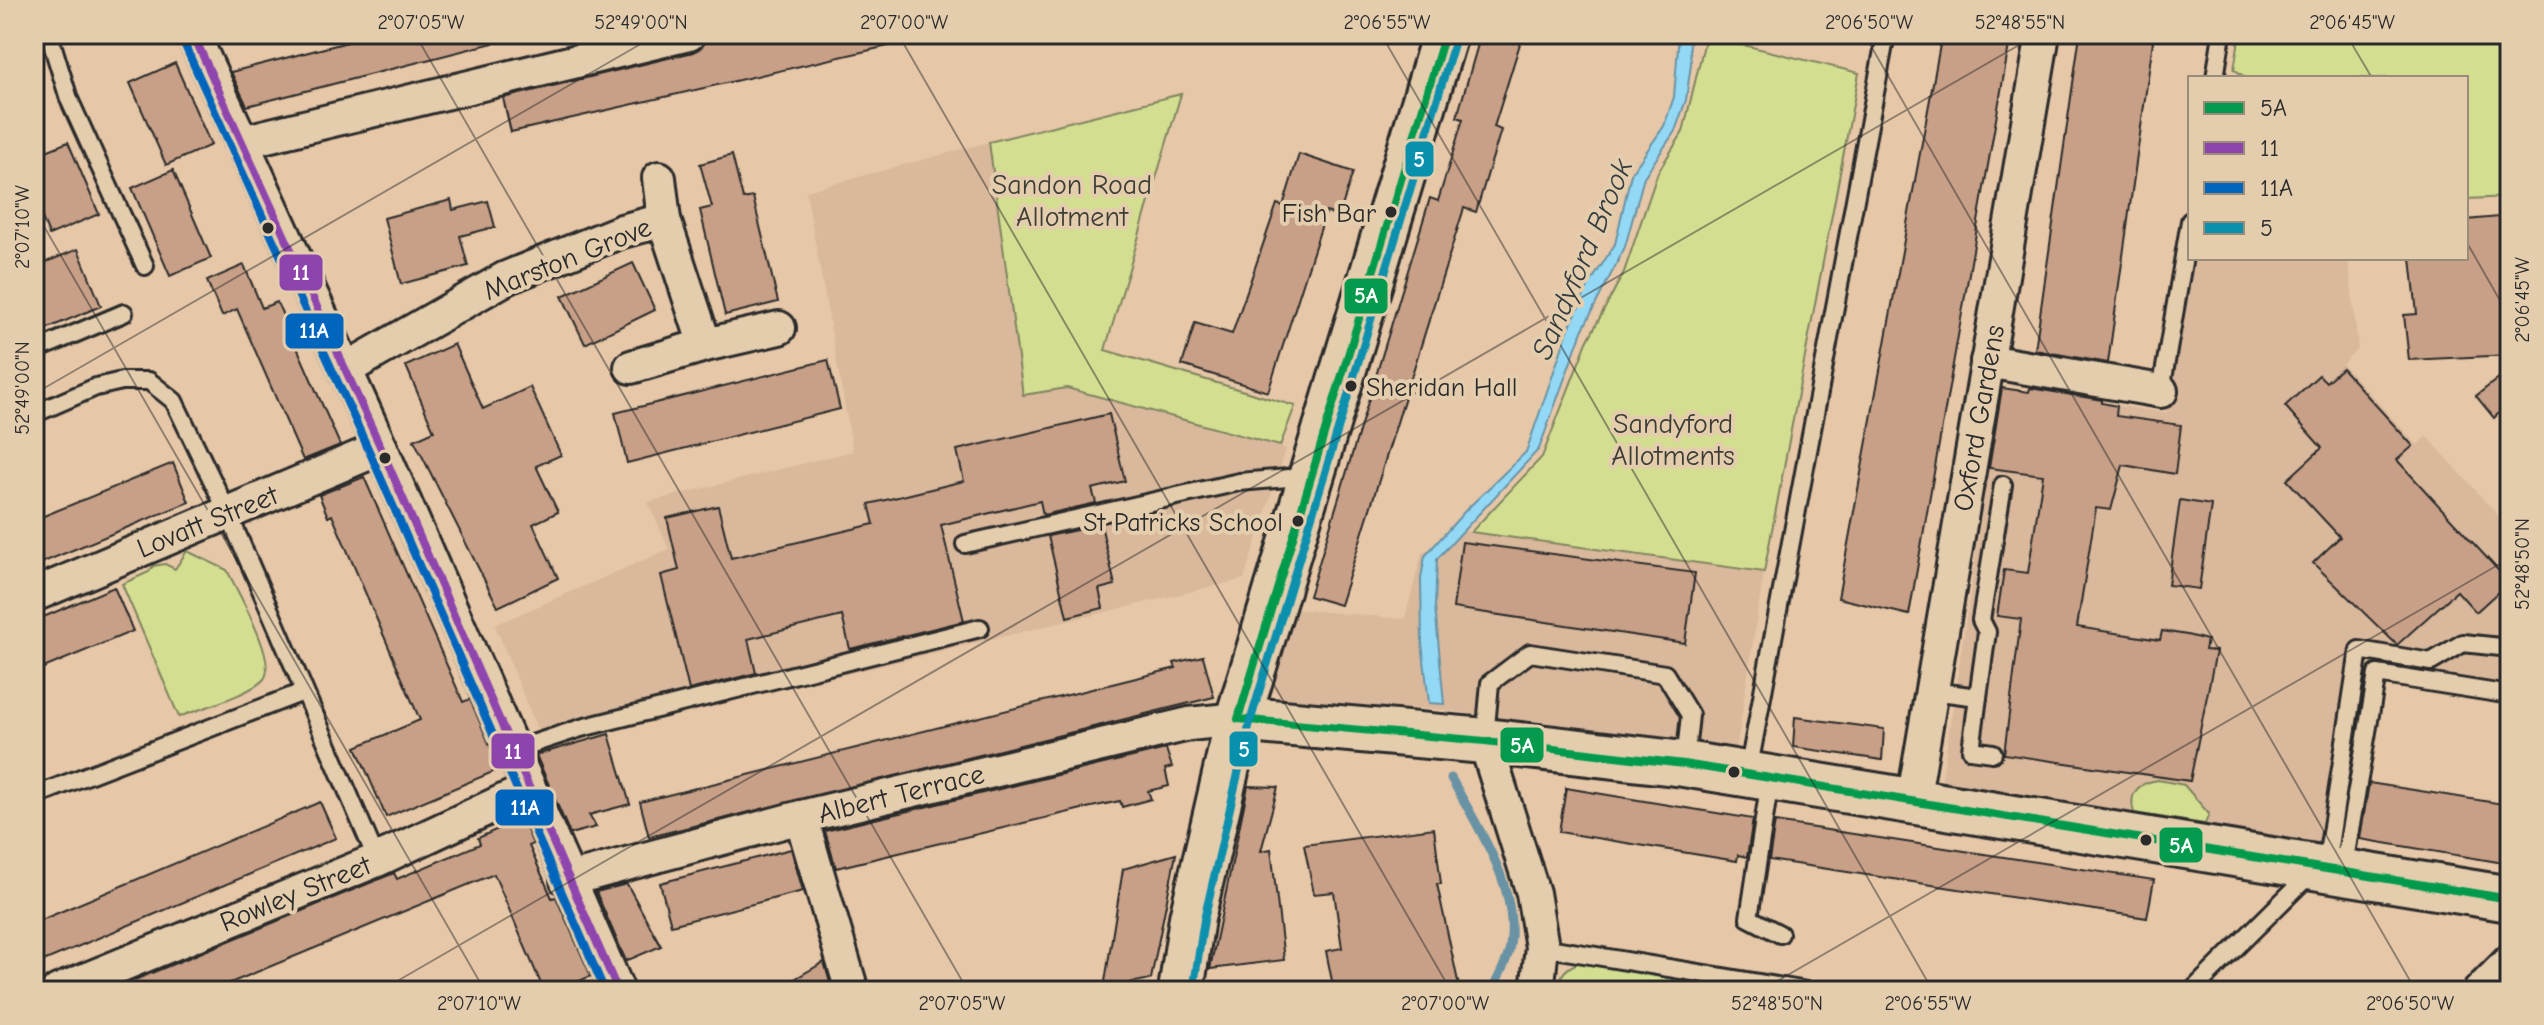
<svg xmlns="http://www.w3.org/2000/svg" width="2544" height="1025" viewBox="0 0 2544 1025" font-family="'Comic Neue',sans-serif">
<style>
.built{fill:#d9b89c}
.green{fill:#d3de91;stroke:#7f845e;stroke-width:2}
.water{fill:#93d8f5;stroke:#6993a4;stroke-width:2}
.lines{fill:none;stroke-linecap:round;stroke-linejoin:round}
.stream{stroke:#6993a4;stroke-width:9}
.building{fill:#c8a087;stroke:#2b2b2b;stroke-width:2}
.lane-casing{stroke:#2b2b2b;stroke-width:22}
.street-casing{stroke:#2b2b2b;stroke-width:38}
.secondary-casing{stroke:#2b2b2b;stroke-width:50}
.lane{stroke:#e4cdad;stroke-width:16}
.street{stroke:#e4cdad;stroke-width:32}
.secondary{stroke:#e4cdad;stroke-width:44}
.bus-1-casing{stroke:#e4cdad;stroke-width:14}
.bus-2-casing{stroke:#e4cdad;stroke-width:14}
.bus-3-casing{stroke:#e4cdad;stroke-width:14}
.bus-4-casing{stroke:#e4cdad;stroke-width:14}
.bus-1{stroke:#049a4d;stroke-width:8}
.bus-2{stroke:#8e44ad;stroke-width:8}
.bus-3{stroke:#0065bd;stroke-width:8}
.bus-4{stroke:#0990ad;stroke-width:8}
.ticks{fill:none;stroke:#2b2b2b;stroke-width:2;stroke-opacity:0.45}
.bus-dot{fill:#2b2b2b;stroke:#e4cdad;stroke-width:3}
.labels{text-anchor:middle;stroke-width:8;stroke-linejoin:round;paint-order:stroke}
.bus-label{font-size:26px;fill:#2b2b2b;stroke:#e4cdad;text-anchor:end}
.park-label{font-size:28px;fill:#3c3d35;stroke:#e4cdad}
.street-label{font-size:28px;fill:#2b2b2b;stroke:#e4cdad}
.water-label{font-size:30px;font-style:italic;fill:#353c3f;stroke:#e4cdad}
.line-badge{stroke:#e4cdad;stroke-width:3}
.badge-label{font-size:22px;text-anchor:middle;font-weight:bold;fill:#fff}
.neatline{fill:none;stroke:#2b2b2b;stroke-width:3}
.ticks-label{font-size:20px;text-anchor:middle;fill:#2b2b2b}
</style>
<rect width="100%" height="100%" fill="#e6c7a8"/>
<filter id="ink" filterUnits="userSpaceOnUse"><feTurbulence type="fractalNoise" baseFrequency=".0125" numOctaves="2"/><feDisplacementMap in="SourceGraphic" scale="16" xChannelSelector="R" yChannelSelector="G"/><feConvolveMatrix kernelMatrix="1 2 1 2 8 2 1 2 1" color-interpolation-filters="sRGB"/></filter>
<g filter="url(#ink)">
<g class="built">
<polygon points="989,142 1024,394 1067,388 1286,449 1244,579 544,746 495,625 669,549 648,502 853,451 806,191"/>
<polygon points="2193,258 2348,258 2358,348 2342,364 2417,445 2427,436 2510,529 2510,689 2372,667 2344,847 1941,784 2001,388 2166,413"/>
<polygon points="1464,531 1764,572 1736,750 1435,709 1307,705 1282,698 1273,689 1269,676 1293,609 1405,619 1422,553"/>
</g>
<g class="green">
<polygon points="2240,34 2510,34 2510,197 2466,199 2466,78 2246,78 2234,69"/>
<polygon points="1706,36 1859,73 1764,572 1471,532 1542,457 1587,342 1624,272 1658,172 1683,132"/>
<polygon points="1181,94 1105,350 1295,406 1280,446 1067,388 1023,395 989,142"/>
<path d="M187 551 227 570C237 591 278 661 264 679 251 694 199 709 179 717L122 584 149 572 153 566 165 564 175 569Z"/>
<path d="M2158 780 2184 785 2209 814 2205 824 2134 813C2128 793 2138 783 2158 780Z"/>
<path d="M1583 961 1770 991H1557C1560 973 1566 967 1583 961Z"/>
</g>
<polygon class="water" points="1679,34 1689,34 1691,64 1686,100 1675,131 1644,177 1625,247 1582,331 1539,449 1437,559 1435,606 1444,704 1429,703 1422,643 1421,578 1425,556 1465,511 1526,452 1569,328 1589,285 1615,244 1631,174 1664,126 1674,97"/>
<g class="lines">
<path class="stream" d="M1451 778C1478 828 1522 891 1509 951 1506 964 1497 979 1492 991"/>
</g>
<g class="building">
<polygon points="379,34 492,34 493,43 247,106 231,72"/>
<polygon points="731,34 896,34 897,44 511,132 503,98 693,52 707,39"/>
<polygon points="1481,34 1523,34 1494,127 1501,130 1476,212 1464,208 1340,605 1309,596 1430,198 1438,201 1463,119 1457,117"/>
<polygon points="1942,34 2011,34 1909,615 1838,598"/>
<polygon points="2080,34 2154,34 2108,363 2035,350"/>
<polygon points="175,63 211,145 166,165 130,83"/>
<polygon points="68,142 99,214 49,235 34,198 34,156"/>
<polygon points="1299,154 1353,172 1339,216 1326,212 1268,392 1182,365 1195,323 1232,334 1277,204 1283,206"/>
<polygon points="732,155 743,199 753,197 778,302 725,315 700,210 712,207 700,164"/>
<polygon points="173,170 211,258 170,276 132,188"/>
<polygon points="451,200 453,210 488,201 495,227 460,236 468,266 401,284 384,218"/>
<polygon points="2510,216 2510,355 2409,360 2404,315 2417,314 2411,258 2466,258 2466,220"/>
<polygon points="78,249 101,306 34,334 34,267"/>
<polygon points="633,263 655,310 585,344 562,296"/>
<polygon points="244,265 262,308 277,302 340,445 303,460 237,309 222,316 207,281"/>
<polygon points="454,344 483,409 530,387 561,455 536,466 558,512 533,524 558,578 498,607 414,440 434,431 406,366"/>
<polygon points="828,360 840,409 627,463 615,413"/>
<polygon points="2342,368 2413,446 2397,460 2509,582 2476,612 2457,591 2397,645 2313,563 2340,537 2287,480 2322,448 2285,406 2319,375 2326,382"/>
<polygon points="2510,369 2510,402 2494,418 2476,396"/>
<polygon points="2002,388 2029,392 2030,388 2102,400 2102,403 2117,406 2116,416 2181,425 2175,474 2123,465 2111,510 2096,508 2077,627 2160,640 2162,631 2187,635 2207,640 2205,650 2216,651 2190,781 2004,754 2021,619 1997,616 2004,570 2028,573 2043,475 1989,468"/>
<polygon points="1109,414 1125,481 1092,489 1096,503 1043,515 1040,501 941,525 964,621 850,649 842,616 748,639 756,673 689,690 661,575 679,570 667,518 718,506 731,558 874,524 869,504 964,481 957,450"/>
<polygon points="173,463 189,502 34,566 34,520"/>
<polygon points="364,477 463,702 470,699 500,769 386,817 356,747 420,720 332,515 328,517 319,495"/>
<polygon points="2180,500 2211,505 2199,589 2168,585"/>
<polygon points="1101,525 1115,585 1099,589 1103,608 1067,617 1048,536"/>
<polygon points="1462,542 1695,573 1685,643 1453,608"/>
<polygon points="114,587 133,631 34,672 34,621"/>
<polygon points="1203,656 1214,697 649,837 640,802 1176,668 1174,663"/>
<polygon points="1795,717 1884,729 1882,760 1793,747"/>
<polygon points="609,734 630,804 589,815 596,827 570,834 536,755"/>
<polygon points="1166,749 1172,767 1165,769 1169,786 1148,791 1151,799 1122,807 1120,801 1082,809 836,868 825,831"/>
<polygon points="2369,783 2510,805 2510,864 2360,839"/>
<polygon points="1248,786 1278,787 1261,851 1271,849 1284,960 1210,969"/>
<polygon points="1566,788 1753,819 1747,857 1738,855 1737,861 1559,832"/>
<polygon points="320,802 336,838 34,965 34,923"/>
<polygon points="522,818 533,844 529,846 552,898 556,897 591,976 556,991 544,991 494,874 211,991 108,991 394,873 397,879 480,844 478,838"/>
<polygon points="1775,822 2154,880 2147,918 1769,860"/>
<polygon points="1434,828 1441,884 1437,884 1460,991 1334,991 1326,951 1342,948 1334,892 1314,894 1304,845"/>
<polygon points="791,849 803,891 671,925 660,883"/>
<polygon points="1176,854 1151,979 1104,988 1123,869"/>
<polygon points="627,884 661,946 626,961 596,892"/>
<polygon points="824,962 831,986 822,991 774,991"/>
</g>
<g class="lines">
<g class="lane-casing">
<g id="lane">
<polyline points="49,34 69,99 145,266"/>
<polyline points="2215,78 2222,34"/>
<polyline points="34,351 124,313"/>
<polyline points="2161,391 2190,221"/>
<polyline points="34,414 96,387 122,381 149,381 174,401 228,513 377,860"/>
<polyline points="965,544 1239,482 1288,478 1307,484"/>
<polyline points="1932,691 1978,697 1971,750 1993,753"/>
<polyline points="1978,697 1987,632 1981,620 2003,485"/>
<polyline points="1485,738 1490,683 1530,653 1665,674 1690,715 1685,762"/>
<polyline points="514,750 581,728 980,628"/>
<polyline points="1748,772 1886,34"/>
<polyline points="1770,780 1749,918 1780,934"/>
<polyline points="34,796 303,692"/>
<polyline points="2326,866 2359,650 2431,662 2463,643 2510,648"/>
<polyline points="2343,871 2377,674 2510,695"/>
<polyline points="1542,947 1807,991"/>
<polyline points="2192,991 2313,871"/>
</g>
</g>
<g class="street-casing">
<g id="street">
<polyline points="193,34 381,448 618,991"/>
<polyline points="242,142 689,34"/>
<polyline points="659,178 664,220"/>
<polyline points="1987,361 2161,391"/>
<polyline points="631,367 705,345"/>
<polyline points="346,369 506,278 622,231 664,220 705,345 779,328"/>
<polyline points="34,595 381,448"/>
<polyline points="1485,741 1533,893 1542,947 1537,991"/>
<polyline points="1913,802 2043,34"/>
<polyline points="801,817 852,991"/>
<polyline points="567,880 801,817 1189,724 1238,719"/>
<polyline points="58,991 377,860 529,789"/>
<polyline points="2480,991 2510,961"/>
</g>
</g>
<g class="secondary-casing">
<g id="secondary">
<polyline points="1238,719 1485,741 1684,764 2510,899"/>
<polyline points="1181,991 1192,918 1238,719 1445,34"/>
</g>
</g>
<use href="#lane" class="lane"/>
<use href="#street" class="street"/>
<use href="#secondary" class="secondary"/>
<g class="bus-1-casing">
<polyline id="bus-1" points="1445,34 1238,719 1485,741 1684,764 2510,899"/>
</g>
<g class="bus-2-casing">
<polyline id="bus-2" points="193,34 381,448 618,991"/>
</g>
<g class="bus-3-casing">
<polyline id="bus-3" points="182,39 370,453 605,991"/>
</g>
<g class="bus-4-casing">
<polyline id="bus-4" points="1193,991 1204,920 1250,722 1456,37"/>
</g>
<use href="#bus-1" class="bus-1"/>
<use href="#bus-2" class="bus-2"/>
<use href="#bus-3" class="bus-3"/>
<use href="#bus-4" class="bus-4"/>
</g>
</g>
<path class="ticks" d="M415 34 968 991M898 34 1451 991M1381 34 1933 991M1864 34 2416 991M2346 34 2372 78M34 209 485 991M2466 241 2510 318M34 394 658 34M380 991 2038 34M1760 991 2510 558"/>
<g class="bus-dot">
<circle cx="1391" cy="212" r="7"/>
<circle cx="268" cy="228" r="7"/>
<circle cx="1351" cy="386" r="7"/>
<circle cx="385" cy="458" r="7"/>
<circle cx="1298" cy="521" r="7"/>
<circle cx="1734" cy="772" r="7"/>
<circle cx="2146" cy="840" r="7"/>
</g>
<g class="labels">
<g class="bus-label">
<text x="1376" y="222">Fish Bar</text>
<text x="1366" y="396" text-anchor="start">Sheridan Hall</text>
<text x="1283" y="531">St Patricks School</text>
</g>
<g class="park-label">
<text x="1072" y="194">Sandon Road<tspan x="1072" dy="32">Allotment</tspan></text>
<text x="1673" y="433">Sandyford<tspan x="1673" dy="32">Allotments</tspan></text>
</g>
<g class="street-label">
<text transform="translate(567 258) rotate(-22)" y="10">Marston Grove</text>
<text transform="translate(1978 418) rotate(-80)" y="10">Oxford Gardens</text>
<text transform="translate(207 521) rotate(-22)" y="10">Lovatt Street</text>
<text transform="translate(901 793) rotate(-14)" y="10">Albert Terrace</text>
<text transform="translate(295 893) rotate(-22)" y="10">Rowley Street</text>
</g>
<g class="water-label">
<text transform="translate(1582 259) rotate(-67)" y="10">Sandyford Brook</text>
</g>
</g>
<g class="line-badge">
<rect x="1404" y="140" width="31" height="38" rx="8" fill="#0990ad"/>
<rect x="278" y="253" width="46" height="39" rx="8" fill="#8e44ad"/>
<rect x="1343" y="277" width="46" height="38" rx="8" fill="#049a4d"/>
<rect x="284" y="312" width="61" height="38" rx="8" fill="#0065bd"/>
<rect x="1499" y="726" width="46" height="38" rx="8" fill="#049a4d"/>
<rect x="1228" y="730" width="31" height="38" rx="8" fill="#0990ad"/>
<rect x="490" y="732" width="46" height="38" rx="8" fill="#8e44ad"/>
<rect x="494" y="788" width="61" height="39" rx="8" fill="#0065bd"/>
<rect x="2158" y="826" width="46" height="38" rx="8" fill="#049a4d"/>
</g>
<g class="badge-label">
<text x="1419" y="167">5</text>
<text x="301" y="280">11</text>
<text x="1366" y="303">5A</text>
<text x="314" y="338">11A</text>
<text x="1522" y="753">5A</text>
<text x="1244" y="757">5</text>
<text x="513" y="759">11</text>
<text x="525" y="815">11A</text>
<text x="2181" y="853">5A</text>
</g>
<rect width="2544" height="1025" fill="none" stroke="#e4cdad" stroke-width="88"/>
<rect x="2188" y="76" width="280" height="184" fill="#e4cdad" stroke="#9a8c79" stroke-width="2"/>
<rect x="2204" y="102" width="40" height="12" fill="#049a4d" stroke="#9a8c79" stroke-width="2"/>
<text x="2260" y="116" font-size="24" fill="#2b2b2b">5A</text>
<rect x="2204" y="142" width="40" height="12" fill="#8e44ad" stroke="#9a8c79" stroke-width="2"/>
<text x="2260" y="156" font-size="24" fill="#2b2b2b">11</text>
<rect x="2204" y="182" width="40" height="12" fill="#0065bd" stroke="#9a8c79" stroke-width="2"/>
<text x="2260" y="196" font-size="24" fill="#2b2b2b">11A</text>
<rect x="2204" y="222" width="40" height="12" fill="#0990ad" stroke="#9a8c79" stroke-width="2"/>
<text x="2260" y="236" font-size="24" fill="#2b2b2b">5</text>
<rect x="44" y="44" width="2456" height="937" class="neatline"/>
<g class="ticks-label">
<text x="421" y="29">2°07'05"W</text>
<text x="641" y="29">52°49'00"N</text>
<text x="904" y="29">2°07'00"W</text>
<text x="1387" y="29">2°06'55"W</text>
<text x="1869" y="29">2°06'50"W</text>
<text x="2020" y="29">52°48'55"N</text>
<text x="2352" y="29">2°06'45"W</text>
<text transform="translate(22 227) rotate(-90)" y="7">2°07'10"W</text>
<text transform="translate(2522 300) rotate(-90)" y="7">2°06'45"W</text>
<text transform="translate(22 388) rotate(-90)" y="7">52°49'00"N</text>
<text transform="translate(2522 564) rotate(-90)" y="7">52°48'50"N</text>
<text x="479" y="1010">2°07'10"W</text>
<text x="962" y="1010">2°07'05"W</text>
<text x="1445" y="1010">2°07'00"W</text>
<text x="1777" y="1010">52°48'50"N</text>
<text x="1928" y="1010">2°06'55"W</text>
<text x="2410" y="1010">2°06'50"W</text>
</g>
</svg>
